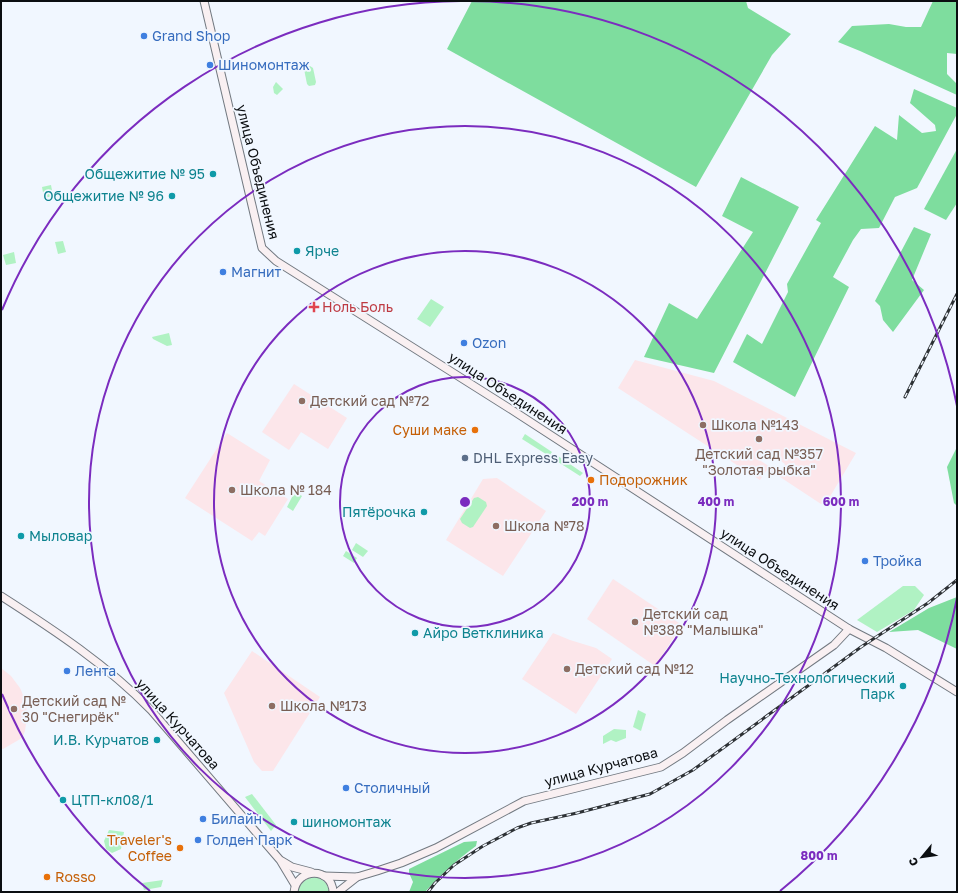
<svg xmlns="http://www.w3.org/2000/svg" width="958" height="893" viewBox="0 0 958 893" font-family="'Golos Text',sans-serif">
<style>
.education{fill:#fce6ea;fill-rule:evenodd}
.green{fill:#b0f2c3}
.forest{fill:#7edd9e}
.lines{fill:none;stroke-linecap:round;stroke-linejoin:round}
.secondary-casing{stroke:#727981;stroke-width:9}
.secondary{stroke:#f9f0f2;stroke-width:7}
.rail-casing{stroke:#2d3135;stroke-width:3}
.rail{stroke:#f1f7ff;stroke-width:1.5;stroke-dasharray:4.5;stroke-linecap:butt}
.ring{fill:none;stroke:#7b2cbf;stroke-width:2}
.shop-dot{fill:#3f7fe0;stroke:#f1f7ff;stroke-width:1.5}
.culture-dot{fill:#0f9aa8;stroke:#f1f7ff;stroke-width:1.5}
.health-dot{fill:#e0444e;stroke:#f1f7ff;stroke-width:1.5}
.education-dot{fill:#8d6e63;stroke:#f1f7ff;stroke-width:1.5}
.food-dot{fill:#e8710a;stroke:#f1f7ff;stroke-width:1.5}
.service-dot{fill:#5c6f8a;stroke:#f1f7ff;stroke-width:1.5}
.labels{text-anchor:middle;stroke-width:3.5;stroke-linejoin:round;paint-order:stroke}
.shop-label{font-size:14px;fill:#366cbe;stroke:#f1f7ff;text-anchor:start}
.street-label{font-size:14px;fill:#0b0e11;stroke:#f1f7ff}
.culture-label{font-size:14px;fill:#0d838f;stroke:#f1f7ff;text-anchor:end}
.health-label{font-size:14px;fill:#be3a42;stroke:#f1f7ff;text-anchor:start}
.education-label{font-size:14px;fill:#785e54;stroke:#f1f7ff;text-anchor:start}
.food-label{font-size:14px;fill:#c56008;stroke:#f1f7ff;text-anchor:end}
.service-label{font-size:14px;fill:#4e5e75;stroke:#f1f7ff;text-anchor:start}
.centre{fill:#7b2cbf;stroke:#f1f7ff;stroke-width:2}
.ring-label{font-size:12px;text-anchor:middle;font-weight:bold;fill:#7b2cbf;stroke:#f1f7ff;stroke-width:3.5;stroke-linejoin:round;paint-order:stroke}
</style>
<rect width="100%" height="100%" fill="#f1f7ff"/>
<g class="education">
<path d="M635 360 714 381 856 453 828 500 821 504 777 475 775 476 767 470 760 480 618 388ZM767 451 785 464 780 473 761 461Z"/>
<polygon points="294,384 347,418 328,449 301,432 289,450 262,432"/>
<polygon points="227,433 270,460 259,481 288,499 265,536 259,532 252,541 185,498"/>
<polygon points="497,478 546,511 503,576 446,540 483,479"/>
<polygon points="613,579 682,625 655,666 587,619"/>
<polygon points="553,633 570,640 596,648 612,659 576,714 522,679"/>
<polygon points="252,651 320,697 273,771 262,771 254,762 224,693"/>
<polygon points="1,668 11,676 20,688 26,702 27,716 25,731 22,738 3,749 1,748"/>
</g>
<g class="green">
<polygon points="310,66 313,68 316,82 315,85 309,86 307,84 304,69"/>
<polygon points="276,82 283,89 277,95 274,93 273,87"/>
<polygon points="51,185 53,196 44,198 42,187"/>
<polygon points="63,241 66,252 58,254 55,242"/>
<polygon points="14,252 16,263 6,265 3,255"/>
<polygon points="431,299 444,307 430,327 417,319"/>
<polygon points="169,333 172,345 167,346 153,339 152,337"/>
<polygon points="525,434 552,452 549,456 522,439"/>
<polygon points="558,456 583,473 580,476 555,460"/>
<polygon points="296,492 302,496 293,511 287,507 293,495 294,496"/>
<polygon points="478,497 486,502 487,506 473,527 470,528 462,523 460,519 474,498"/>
<polygon points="356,543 368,551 363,557 352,550"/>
<polygon points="346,551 357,558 354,563 343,556"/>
<polygon points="903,586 915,586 924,595 914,610 877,632 857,620"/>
<polygon points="638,710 646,714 641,731 633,727"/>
<polygon points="614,729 626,730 626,738 616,742 611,740 603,744 603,736"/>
<polygon points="252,794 276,825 271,831 245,797"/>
<polygon points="109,830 124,832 121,849 112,853 106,849 104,841"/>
<path d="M315 877C323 879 328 883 329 892H298C300 883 306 878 315 877Z"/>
<polygon points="163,880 161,887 144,890 142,883"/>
</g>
<g class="forest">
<polygon points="472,1 746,1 748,8 791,34 772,55 696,187 447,49"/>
<polygon points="933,1 957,1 957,30 956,33 957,35 957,54 947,53 947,74 957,84 957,95 860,51 838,42 852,26 889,24 906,27 921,27"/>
<polygon points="914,89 957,108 957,114 917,188 895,197 879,228 861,229 853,240 833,277 849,287 795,397 733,362 747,334 762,344 788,292 787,284 821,223 816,220 875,126 897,140 899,115 922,133 936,131 935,125 910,103"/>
<polygon points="957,149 957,203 946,220 924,209"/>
<polygon points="741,177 799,207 714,373 644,357 669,303 697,319 753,232 722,216"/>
<polygon points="914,227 931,234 912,280 924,290 893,332 883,320 880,306 875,301"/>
<polygon points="957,447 957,506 954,503 947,467"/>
<polygon points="957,597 957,649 918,630 889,632 929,608"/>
<path d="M477 841 476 846C457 860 441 874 425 892H409L413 882 409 873V869L464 842Z"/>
</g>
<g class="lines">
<g class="secondary-casing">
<g id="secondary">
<polyline points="204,1 262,248 276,261 512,410 849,629 886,648 957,692"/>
<path d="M1 596C54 630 107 665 151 710L280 860 295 885"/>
<polyline points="282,861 292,867 311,872"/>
<polyline points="324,876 357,877 377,871 401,863 436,848 524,801 661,767 683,753 727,720 834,645 849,629"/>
<path d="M294 892C297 867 332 867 333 892"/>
<polyline points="338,892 357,877"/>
</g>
</g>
<use href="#secondary" class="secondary"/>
<g class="rail-casing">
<g id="rail">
<polyline points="905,397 957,294"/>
<polyline points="428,892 435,883 454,865 483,846 517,828 531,823 577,813 650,794 693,770 861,647 928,603 957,580"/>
</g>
</g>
<use href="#rail" class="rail"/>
</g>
<g class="ring">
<circle cx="465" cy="502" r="125"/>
<circle cx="465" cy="502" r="251"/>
<circle cx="465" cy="502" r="376"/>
<path d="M957 598A501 501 0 0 1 780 891M150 891A501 501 0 0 1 2 694M2 310A501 501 0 0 1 461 1M469 1A501 501 0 0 1 957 406"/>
</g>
<g class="shop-dot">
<circle cx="144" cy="36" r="4"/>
<circle cx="210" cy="65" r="4"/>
<circle cx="223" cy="272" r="4"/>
<circle cx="464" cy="343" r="4"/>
<circle cx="865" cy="561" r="4"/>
<circle cx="67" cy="671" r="4"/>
<circle cx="346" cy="788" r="4"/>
<circle cx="203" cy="819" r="4"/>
<circle cx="198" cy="840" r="4"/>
</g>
<g class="culture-dot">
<circle cx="213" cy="174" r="4"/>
<circle cx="172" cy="196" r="4"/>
<circle cx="297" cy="251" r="4"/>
<circle cx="424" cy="512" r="4"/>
<circle cx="21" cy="536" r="4"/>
<circle cx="415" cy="633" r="4"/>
<circle cx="903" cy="686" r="4"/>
<circle cx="157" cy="740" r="4"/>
<circle cx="63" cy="800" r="4"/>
<circle cx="294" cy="822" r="4"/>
</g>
<path class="health-dot" d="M312 301h4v4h4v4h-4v4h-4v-4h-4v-4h4z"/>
<g class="education-dot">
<circle cx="302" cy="401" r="4"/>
<circle cx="703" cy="425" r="4"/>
<circle cx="759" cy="439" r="4"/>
<circle cx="232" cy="490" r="4"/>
<circle cx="496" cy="526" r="4"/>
<circle cx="635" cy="622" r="4"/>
<circle cx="567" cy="669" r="4"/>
<circle cx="272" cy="706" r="4"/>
<circle cx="14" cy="709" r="4"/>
</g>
<g class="food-dot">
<circle cx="475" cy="430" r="4"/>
<circle cx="591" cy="480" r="4"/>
<circle cx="180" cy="848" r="4"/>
<circle cx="47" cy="877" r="4"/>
</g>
<circle class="service-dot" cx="465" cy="458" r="4"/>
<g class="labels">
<g class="shop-label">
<text x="152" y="41">Grand Shop</text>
<text x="218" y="70">Шиномонтаж</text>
<text x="231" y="277">Магнит</text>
<text x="472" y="348">Ozon</text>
<text x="873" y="566">Тройка</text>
<text x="75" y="676">Лента</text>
<text x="354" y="793">Столичный</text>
<text x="211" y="824">Билайн</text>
<text x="206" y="845">Голден Парк</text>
</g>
<g class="street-label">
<text transform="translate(258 172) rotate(76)" y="5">улица Объединения</text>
<text transform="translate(508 393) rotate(33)" y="5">улица Объединения</text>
<text transform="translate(780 569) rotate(33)" y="5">улица Объединения</text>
<text transform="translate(178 724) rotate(48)" y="5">улица Курчатова</text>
<text transform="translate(601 767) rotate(-15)" y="5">улица Курчатова</text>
</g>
<g class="culture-label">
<text x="205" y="179">Общежитие № 95</text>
<text x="164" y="201">Общежитие № 96</text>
<text x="305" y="256" text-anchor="start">Ярче</text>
<text x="416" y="517">Пятёрочка</text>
<text x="29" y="541" text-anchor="start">Мыловар</text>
<text x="423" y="638" text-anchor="start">Айро Ветклиника</text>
<text x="895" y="683">Научно-Технологический<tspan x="895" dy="16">Парк</tspan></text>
<text x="149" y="745">И.В. Курчатов</text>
<text x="71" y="805" text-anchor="start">ЦТП-кл08/1</text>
<text x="302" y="827" text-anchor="start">шиномонтаж</text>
</g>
<g class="health-label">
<text x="322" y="312">Ноль Боль</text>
</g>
<g class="education-label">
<text x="310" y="406">Детский сад №72</text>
<text x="711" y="430">Школа №143</text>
<text x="759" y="459" text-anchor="middle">Детский сад №357<tspan x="759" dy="16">"Золотая рыбка"</tspan></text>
<text x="240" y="495">Школа № 184</text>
<text x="504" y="531">Школа №78</text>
<text x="643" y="619">Детский сад<tspan x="643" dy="16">№388 "Малышка"</tspan></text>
<text x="575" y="674">Детский сад №12</text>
<text x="22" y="706">Детский сад №<tspan x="22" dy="16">30 "Снегирёк"</tspan></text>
<text x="280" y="711">Школа №173</text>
</g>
<g class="food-label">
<text x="467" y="435">Суши маке</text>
<text x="599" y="485" text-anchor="start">Подорожник</text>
<text x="172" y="845">Traveler's<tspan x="172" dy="16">Coffee</tspan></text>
<text x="55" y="882" text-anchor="start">Rosso</text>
</g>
<g class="service-label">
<text x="473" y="463">DHL Express Easy</text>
</g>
</g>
<circle cx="465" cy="502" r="6" class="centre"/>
<g class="ring-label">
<text x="590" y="506">200 m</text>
<text x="716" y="506">400 m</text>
<text x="841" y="506">600 m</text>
<text x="819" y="860">800 m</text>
</g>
<rect width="958" height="893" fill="none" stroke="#0b0e11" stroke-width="4"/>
<g transform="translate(922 857) rotate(241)" stroke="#f1f7ff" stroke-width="3" paint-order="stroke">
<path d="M0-3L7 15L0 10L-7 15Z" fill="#0b0e11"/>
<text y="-6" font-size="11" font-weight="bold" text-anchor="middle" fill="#0b0e11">С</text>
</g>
</svg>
